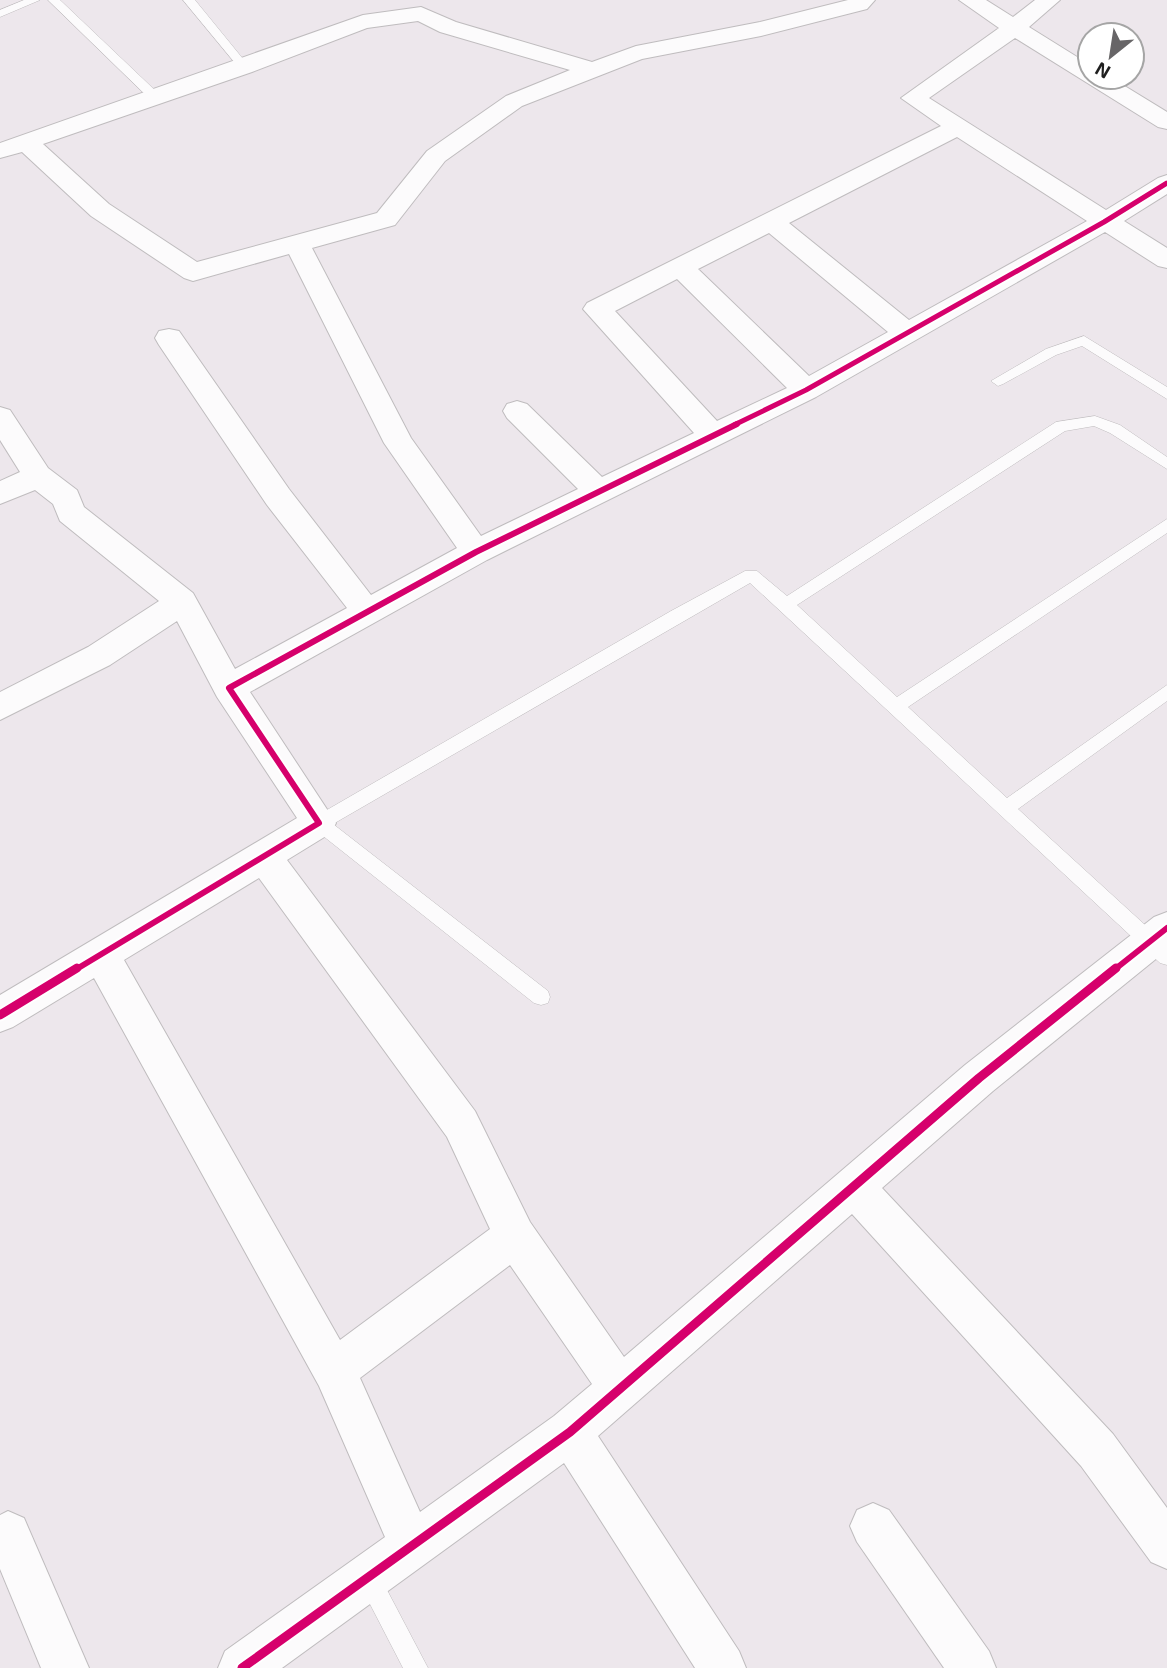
<svg xmlns="http://www.w3.org/2000/svg" width="1167" height="1668" viewBox="0 0 1167 1668" font-family="'Exo 2',sans-serif">
<style>
.lines{fill:none;stroke-linecap:round;stroke-linejoin:round}
.service-casing{stroke:#bfbcbe;stroke-width:1}
.minor-casing{stroke:#bfbcbe;stroke-width:2}
.service{fill:#fcfbfc;fill-rule:evenodd}
.minor{fill:#fcfbfc;fill-rule:evenodd}
.cycleway-far2-casing{stroke:#fff;stroke-width:9}
.cycleway-far1-casing{stroke:#fff;stroke-width:10}
.cycleway-casing{stroke:#fff;stroke-width:13}
.cycleway-far2{stroke:#d6006c;stroke-width:5}
.cycleway-far1{stroke:#d6006c;stroke-width:6}
.cycleway{stroke:#d6006c;stroke-width:9}
</style>
<rect width="100%" height="100%" fill="#ede7ec"/>
<g class="lines">
<g class="service-casing">
<g id="service">
<polygon points="24,0 40,0 0,17 0,10"/>
<polygon points="48,0 60,0 160,95 160,101 152,101"/>
<polygon points="183,0 195,0 248,65 248,69 240,69"/>
<polygon points="1084,336 1167,387 1167,399 1082,346 1056,355 1003,384 998,386 991,381 1046,349"/>
<polygon points="1095,416 1120,425 1167,457 1167,469 1110,433 1094,426 1065,431 797,605 897,697 1167,519 1167,533 908,707 1007,798 1167,685 1167,701 1018,809 1167,945 1167,965 1160,963 750,583 333,824 548,991 550,997 548,1003 541,1005 534,1003 313,828 310,823 313,818 671,611 745,571 757,571 787,596 1056,422"/>
<polygon points="368,1565 376,1569 428,1668 403,1668 356,1577 360,1569"/>
</g>
</g>
<g class="minor-casing">
<g id="minor">
<path d="M848 0H875L867 9 761 36 642 59 522 106 445 161 395 225 312 248 411 438 481 536 578 489 507 418 503 411 507 404 517 401 527 404 602 477 694 433 583 309 587 303 941 126 901 98 999 28 959 0H986L1013 17 1035 0H1060L1029 27 1090 65V77H1110L1167 112V129L1158 127 1015 38 929 98 1106 210 1158 178 1167 175V194L1124 221 1167 248V268L1158 266 1105 232 816 397 487 560 250 692 336 823 331 833 287 860 475 1111 530 1222 624 1357 965 1065 1154 917 1167 912V950L993 1091 882 1188 1113 1434 1167 1508V1569L1151 1562 1081 1466 852 1214 598 1436 739 1651 746 1668H695L564 1463 282 1668H218L225 1651 385 1537 319 1386 94 978 13 1027 0 1032V995L297 818 217 697 177 621 110 665 0 720V692L88 647 159 601 60 521 53 504 35 490 0 504V481L20 472 0 440V407L10 410 48 468 77 490 84 507 193 593 235 669 347 608 267 505 159 345 155 338 159 331 169 329 179 331 289 489 371 595 457 548 384 443 289 254 193 281 184 278 91 216 22 152 0 158V143L363 15 421 7 456 22 592 62 636 46 760 22ZM418 21 440 32 570 70 506 96 427 151 377 213 197 262 109 204 43 144 252 72 367 28ZM957 137 1087 221 909 320 789 223ZM769 233 888 332 809 376 698 269ZM677 279 787 388 717 421 615 311ZM259 878 447 1137 490 1229 340 1340 124 960ZM510 1265 592 1384 554 1416 420 1512 360 1378Z"/>
<polygon points="873,1503 889,1510 989,1651 996,1668 944,1668 857,1542 850,1526 857,1510"/>
<polygon points="8,1511 24,1518 89,1668 41,1668 0,1569 0,1515"/>
</g>
</g>
<use href="#service" class="service"/>
<use href="#minor" class="minor"/>
<g class="cycleway-far2-casing">
<polyline id="cycleway-far2" points="734,425 806,390 1104,222 1167,183"/>
</g>
<g class="cycleway-far1-casing">
<g id="cycleway-far1">
<polyline points="75,970 319,823 229,688 476,552 737,424"/>
<polyline points="1114,970 1167,928"/>
</g>
</g>
<g class="cycleway-casing">
<g id="cycleway">
<polyline points="0,1015 77,968"/>
<polyline points="242,1668 570,1432 979,1078 1116,968"/>
</g>
</g>
<use href="#cycleway-far2" class="cycleway-far2"/>
<use href="#cycleway-far1" class="cycleway-far1"/>
<use href="#cycleway" class="cycleway"/>
</g>
<g transform="translate(1111 56) rotate(210)"><circle r="33" fill="#ffffff" stroke="#a5a5a5" stroke-width="2"/>
<path d="M0-5L12 26L0 18L-12 26Z" fill="#676567"/>
<text y="-10" font-size="19" font-weight="bold" text-anchor="middle" fill="#1f1f1f">N</text>
</g>
</svg>
